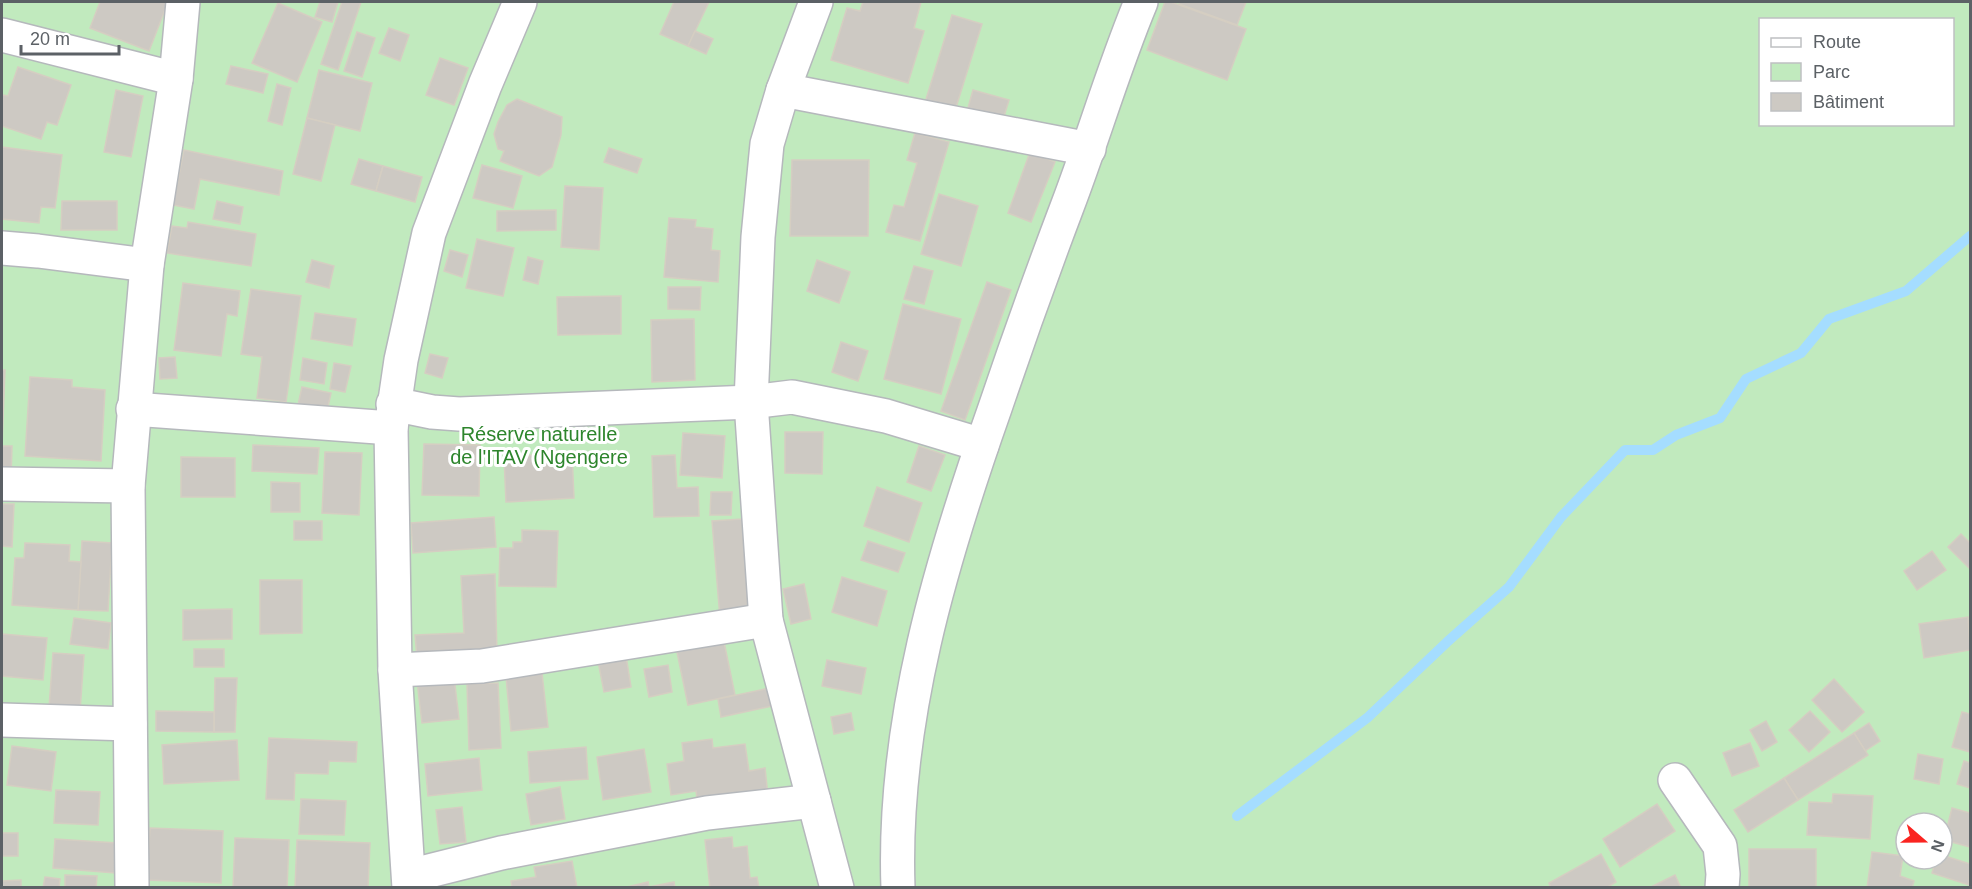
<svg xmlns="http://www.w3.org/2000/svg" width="1972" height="889" viewBox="0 0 1972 889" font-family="Helvetica,sans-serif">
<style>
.green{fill:#c1eabe;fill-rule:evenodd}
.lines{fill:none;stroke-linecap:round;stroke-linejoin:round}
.stream{stroke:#a5ddff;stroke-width:10}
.building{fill:#cdc9c3;stroke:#d5cec2;stroke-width:1.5}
.minor-casing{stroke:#b5b8bc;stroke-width:36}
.minor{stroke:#fff;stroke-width:33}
.labels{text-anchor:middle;stroke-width:6;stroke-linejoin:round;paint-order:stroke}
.park-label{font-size:20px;fill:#2d852c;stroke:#fff}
</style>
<rect width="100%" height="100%" fill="#f0ede4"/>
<path class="green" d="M2 2H1970V887L2 888ZM1760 20H1952V124H1760ZM1906 823H1942V859H1906Z"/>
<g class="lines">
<polyline class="stream" points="1237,816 1367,718 1447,642 1509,587 1561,517 1625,450 1653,450 1676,435 1720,418 1746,379 1801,353 1829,319 1906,291 1970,236"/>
</g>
<g class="building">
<polygon points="100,2 168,2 149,51 90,28"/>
<polygon points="320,2 338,2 332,22 315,17"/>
<polygon points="342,2 361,2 338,70 321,64"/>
<polygon points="674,2 709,2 688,46 660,34"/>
<polygon points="863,2 921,2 914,28 924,31 908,83 831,60 847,8 860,11"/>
<polygon points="1165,2 1171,2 1246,29 1227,80 1147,50"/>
<polygon points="1180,2 1246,2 1237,25 1179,4"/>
<polygon points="278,3 322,22 297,82 252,63"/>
<polygon points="952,15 982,24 953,117 923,109"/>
<polygon points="389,28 409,35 400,61 379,53"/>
<polygon points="695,31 713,39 706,54 688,46"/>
<polygon points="357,32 375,38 362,77 344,71"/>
<polygon points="440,58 468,68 454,105 426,95"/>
<polygon points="231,66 268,74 263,93 226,84"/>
<polygon points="18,67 71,85 57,125 47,122 41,139 2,126 2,95 8,96"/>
<polygon points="319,70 372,83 360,131 307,118"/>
<polygon points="277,84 291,88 282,125 268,121"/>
<polygon points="116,90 143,96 131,157 104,152"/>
<polygon points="973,90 1009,100 1001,126 966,115"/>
<polygon points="517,99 562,117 561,135 552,167 539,176 500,161 504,151 498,149 494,134 498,122 507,105"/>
<polygon points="307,118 335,125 321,181 293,174"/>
<polygon points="915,133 949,142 920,241 886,232 894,205 904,207 917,163 907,160"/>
<polygon points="2,147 62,155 55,208 41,207 39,223 2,219"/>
<polygon points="609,148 642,159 637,173 604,162"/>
<polygon points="184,150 283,171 279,195 200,179 194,209 173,205"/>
<polygon points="1030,152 1055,162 1031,222 1008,213"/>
<polygon points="359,159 383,166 376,191 351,184"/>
<polygon points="792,160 869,160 868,236 790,236"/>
<polygon points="482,165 522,176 513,208 473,198"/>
<polygon points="383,166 422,177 415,202 376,191"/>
<polygon points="565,186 603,188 599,250 561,247"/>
<polygon points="939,194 978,206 961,266 921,254"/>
<polygon points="62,201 117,201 117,230 61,230"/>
<polygon points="217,201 243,207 240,224 213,219"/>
<polygon points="556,210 556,230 497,231 497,211"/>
<polygon points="669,218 696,220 695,227 713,229 711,250 720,251 718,282 664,277"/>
<polygon points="188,222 256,234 251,266 167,253 172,226 187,228"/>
<polygon points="477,239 514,248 503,296 466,288"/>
<polygon points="450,250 468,255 462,277 444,271"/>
<polygon points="528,257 543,261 538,284 523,280"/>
<polygon points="312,260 334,266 329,288 306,282"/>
<polygon points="817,260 850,272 839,303 807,291"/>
<polygon points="914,266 933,271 924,304 904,299"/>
<polygon points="987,282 1011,290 965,420 941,411"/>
<polygon points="183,283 240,291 237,316 227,314 221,356 174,350"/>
<polygon points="668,287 701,287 700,310 668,309"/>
<polygon points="251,289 301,296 286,402 257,398 262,357 241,354"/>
<polygon points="621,296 621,334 558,335 557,297"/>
<polygon points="903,304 961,319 941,394 884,379"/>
<polygon points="315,313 356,319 352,346 311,339"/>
<polygon points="694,319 695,380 652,382 651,320"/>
<polygon points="841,342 868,351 858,381 832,372"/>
<polygon points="430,354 448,358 442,378 425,373"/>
<polygon points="175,357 177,378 160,379 159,358"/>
<polygon points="303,358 327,363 324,384 300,380"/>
<polygon points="334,363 351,366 345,392 330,389"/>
<polygon points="2,370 5,370 2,446 12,446 11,478 2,478"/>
<polygon points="30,377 72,380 72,387 105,390 101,461 25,456"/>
<polygon points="302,387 331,393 327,411 298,405"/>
<polygon points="785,432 823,432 822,474 785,473"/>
<polygon points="683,433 725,436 722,478 680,475"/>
<polygon points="424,444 480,445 479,496 422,495"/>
<polygon points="253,445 319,448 317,474 252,471"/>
<polygon points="919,446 945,455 931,491 907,482"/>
<polygon points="325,452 362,453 359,515 322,513"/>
<polygon points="572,453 574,498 506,502 504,457"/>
<polygon points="675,455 677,488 698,487 699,516 654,517 652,456"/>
<polygon points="181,457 235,458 235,497 181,497"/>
<polygon points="271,482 300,483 300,512 271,512"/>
<polygon points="877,487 922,503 909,542 864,526"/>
<polygon points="711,492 732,492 731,515 710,515"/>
<polygon points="2,504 14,504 12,547 2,546"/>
<polygon points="494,517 496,547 413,553 411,523"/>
<polygon points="742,519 749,615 720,618 712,521"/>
<rect x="294" y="521" width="28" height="19"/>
<polygon points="522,530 558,531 556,587 499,586 500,548 513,548 513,542 522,542"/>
<polygon points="1961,534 1970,543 1970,569 1948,547"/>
<polygon points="82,541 112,543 108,611 78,610"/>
<polygon points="868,541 905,553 898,572 861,560"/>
<polygon points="25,543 70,545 69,561 81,562 78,610 12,605 15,558 24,558"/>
<polygon points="1932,551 1946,570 1917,590 1904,571"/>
<polygon points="495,574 497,654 417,657 415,635 464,633 461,576"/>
<polygon points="842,577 887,591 877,626 832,612"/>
<polygon points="260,580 302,580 302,633 260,634"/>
<polygon points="804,584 811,619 791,624 783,589"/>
<polygon points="232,609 232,639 183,640 183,610"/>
<polygon points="1968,617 1970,650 1924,658 1919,624"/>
<polygon points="74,618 111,623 108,649 70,644"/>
<polygon points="2,634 47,638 43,680 2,676"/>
<polygon points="724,642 735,695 688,705 677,652"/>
<rect x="194" y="649" width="30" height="18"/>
<polygon points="53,653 84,655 80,711 49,708"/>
<polygon points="626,656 631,687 604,692 598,661"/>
<polygon points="827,660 866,668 861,694 822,686"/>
<polygon points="668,665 672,692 649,697 644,669"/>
<polygon points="542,673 548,727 511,731 506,677"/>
<polygon points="454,677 459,719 422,723 417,681"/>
<polygon points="215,678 237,678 235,732 214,732"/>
<polygon points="1834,679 1864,712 1842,732 1812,700"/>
<polygon points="498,683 501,748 469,750 467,684"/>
<polygon points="774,687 777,705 721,717 718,699"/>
<polygon points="156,711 214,712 214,732 156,731"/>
<polygon points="1810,711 1830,732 1809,752 1789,730"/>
<polygon points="1962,712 1970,714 1970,752 1952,747"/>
<polygon points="851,713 854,730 834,734 831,717"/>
<polygon points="1766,721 1777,742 1762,751 1750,730"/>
<polygon points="1869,723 1880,741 1865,751 1854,733"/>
<polygon points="1854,733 1868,755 1798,800 1784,778"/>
<polygon points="269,738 357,742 356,762 329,761 328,774 295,773 294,800 266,799"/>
<polygon points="712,739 713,748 745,744 749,771 765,768 768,796 698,805 696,791 671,795 667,764 684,761 682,743"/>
<polygon points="237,740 239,780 164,784 162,745"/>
<polygon points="1750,743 1759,766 1732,776 1723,753"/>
<polygon points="12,746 56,752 51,791 7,785"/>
<polygon points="586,747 588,779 530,783 528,752"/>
<polygon points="644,749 651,792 603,800 597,757"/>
<polygon points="1918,754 1943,759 1939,784 1914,779"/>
<polygon points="479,758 482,790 428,796 425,764"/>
<polygon points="1964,761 1970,763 1970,788 1957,784"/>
<polygon points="1784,778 1798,800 1748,832 1734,810"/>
<polygon points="560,787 565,819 531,825 526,794"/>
<polygon points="56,790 100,792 98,825 54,823"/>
<polygon points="1833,794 1873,796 1870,839 1807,835 1809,802 1832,803"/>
<polygon points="301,799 346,801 344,835 299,834"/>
<polygon points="1657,804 1675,831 1620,867 1603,839"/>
<polygon points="462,807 466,842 440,844 436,810"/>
<polygon points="1952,808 1970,813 1970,847 1944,840"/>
<polygon points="150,828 223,831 221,883 147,880"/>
<rect x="2" y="833" width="16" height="23"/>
<polygon points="732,837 733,848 747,846 750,878 757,877 759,888 710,888 705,840"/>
<polygon points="235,838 289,840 287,888 233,888"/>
<polygon points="55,839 117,843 115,873 53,868"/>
<polygon points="297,840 370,843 368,888 295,888"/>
<rect x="1749" y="849" width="67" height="39"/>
<polygon points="1872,852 1903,856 1900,876 1914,881 1912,888 1867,888"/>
<polygon points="1601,854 1616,882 1606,888 1551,888 1549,883"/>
<polygon points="1942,855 1970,864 1969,885 1932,873 1936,859 1942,859"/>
<polygon points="572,861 577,888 512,888 511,881 536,877 534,867"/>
<polygon points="65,875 97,876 96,888 65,888"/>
<polygon points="1675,875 1681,888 1649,888"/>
<polygon points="45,877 60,879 59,888 43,888"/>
<polygon points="21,880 21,888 2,888 2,881"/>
<polygon points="648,882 649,887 674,882 675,888 623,888"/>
</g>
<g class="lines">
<g class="minor-casing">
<g id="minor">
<polyline points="816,2 783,90 767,144 758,237 751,402 766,620 837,888"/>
<polyline points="2,35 176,79"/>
<polyline points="783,90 1089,149"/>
<polyline points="2,248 38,251 147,265"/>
<polyline points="393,404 432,412 459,414 751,402 792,397 886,416 982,445"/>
<polyline points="133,409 391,428"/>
<polyline points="2,484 128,486"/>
<polyline points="395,670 482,666 766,620"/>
<polyline points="2,720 130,724"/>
<polyline points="1675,780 1720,846 1723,874 1722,888"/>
<polyline points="409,876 501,853 707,813 814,801"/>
<polyline points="132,888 128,486 147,265 176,79 183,2"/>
<polyline points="409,888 395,670 391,428 401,360 429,233 485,85 520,2"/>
<path d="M898 888C892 723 941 561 995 408 1018 340 1042 273 1067 207 1093 139 1113 69 1141 2"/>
</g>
</g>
<use href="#minor" class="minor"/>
</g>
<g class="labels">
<g class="park-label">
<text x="539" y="441">Réserve naturelle<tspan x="539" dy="23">de l'ITAV (Ngengere</tspan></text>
</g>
</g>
<rect width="1972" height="889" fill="none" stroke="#5c6166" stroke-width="6"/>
<rect x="1759" y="18" width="195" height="108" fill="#ffffff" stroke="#bec0c2" stroke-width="1.5"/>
<rect x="1771" y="38" width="30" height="9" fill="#ffffff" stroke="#bec0c2" stroke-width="1.5"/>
<text x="1813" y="48" font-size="18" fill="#5c6166">Route</text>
<rect x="1771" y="63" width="30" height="18" fill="#c1eabe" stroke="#bec0c2" stroke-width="1.5"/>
<text x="1813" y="78" font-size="18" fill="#5c6166">Parc</text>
<rect x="1771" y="93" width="30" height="18" fill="#cdc9c3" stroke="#bec0c2" stroke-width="1.5"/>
<text x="1813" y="108" font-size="18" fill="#5c6166">Bâtiment</text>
<g transform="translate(1924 841) rotate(110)"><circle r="28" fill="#ffffff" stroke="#bec0c2" stroke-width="1.5"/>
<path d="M0-4.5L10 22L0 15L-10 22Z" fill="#fa2420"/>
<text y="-9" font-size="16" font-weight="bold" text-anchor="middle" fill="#5c6166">N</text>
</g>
<path d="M21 45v9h98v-9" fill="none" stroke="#5c6166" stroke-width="3"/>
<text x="30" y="45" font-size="18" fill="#5c6166" stroke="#ffffff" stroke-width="4.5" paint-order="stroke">20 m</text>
</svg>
